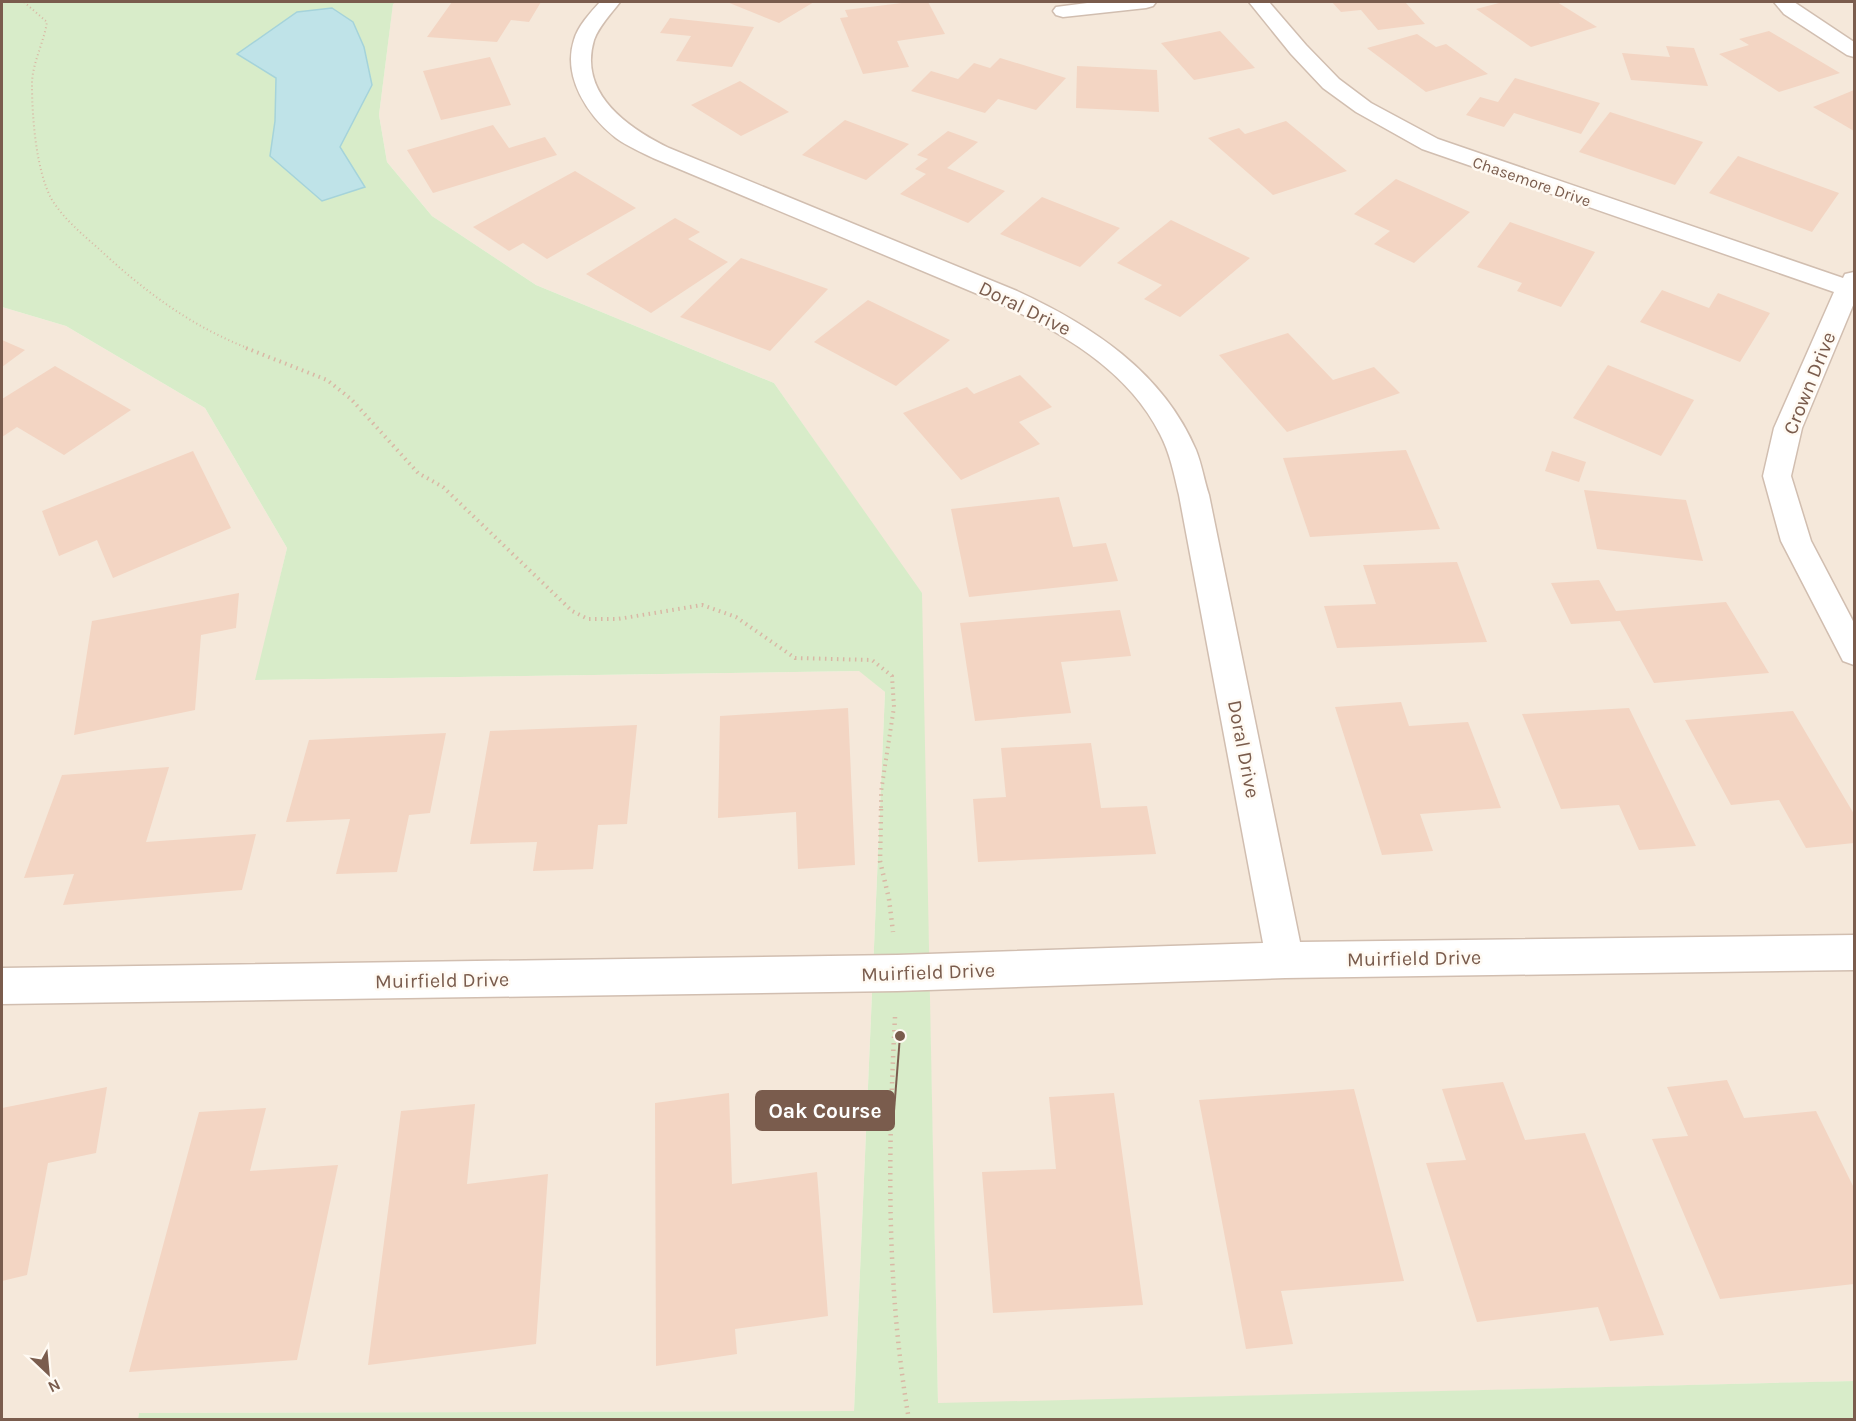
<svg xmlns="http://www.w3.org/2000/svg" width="1856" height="1421" viewBox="0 0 1856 1421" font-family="Karla,sans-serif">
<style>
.residential{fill:#f5e8da}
.green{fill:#d8ecc9}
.water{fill:#bfe3e8;stroke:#a5d3da;stroke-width:1.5}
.building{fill:#f3d5c3}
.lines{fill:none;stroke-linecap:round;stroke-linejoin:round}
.minor-casing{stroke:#d1beb0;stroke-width:3}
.path-far2{stroke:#d9b8a5;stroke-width:2;stroke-dasharray:1 3;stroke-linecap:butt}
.path-far1{stroke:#d9b8a5;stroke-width:4;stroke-dasharray:1.5 4.5;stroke-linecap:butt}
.path{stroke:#d9b8a5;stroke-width:4.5;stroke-dasharray:1.5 5;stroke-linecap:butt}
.minor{fill:#fff;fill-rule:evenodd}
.labels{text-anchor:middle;stroke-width:5;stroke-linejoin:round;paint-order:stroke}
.far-street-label{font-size:16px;fill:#7a5c4d;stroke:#fffaf3}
.street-label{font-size:20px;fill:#7a5c4d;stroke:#fffaf3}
.leader{fill:none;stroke:#7a5c4d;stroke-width:2}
.callout-dot{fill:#7a5c4d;stroke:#fffaf3;stroke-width:2}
.callout{fill:#7a5c4d;stroke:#7a5c4d;stroke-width:2}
.callout-label{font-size:21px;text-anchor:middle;font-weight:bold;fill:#fff}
</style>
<rect width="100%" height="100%" fill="#fdf6ec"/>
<g class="residential">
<polygon points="396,2 1854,2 1854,1381 938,1404 921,593 774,383 536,285 432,216 387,162 379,115 393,3"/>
<polygon points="2,307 66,326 205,408 287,548 256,680 860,671 885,692 854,1411 139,1413 138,1420 2,1419"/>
</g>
<polygon class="green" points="2,2 396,2 393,4 379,115 387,162 432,216 536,285 774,383 922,593 938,1403 1854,1381 1854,1419 138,1419 139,1413 854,1411 885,692 859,671 255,680 287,548 205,408 66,326 2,307"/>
<polygon class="water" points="332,8 353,22 364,47 372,85 340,147 365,187 322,201 270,156 275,121 276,78 237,54 297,12"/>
<g class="building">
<polygon points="452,2 541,2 529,22 511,20 497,42 427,37"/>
<polygon points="727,2 814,2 779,23"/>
<polygon points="910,2 928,2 945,34 897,41 909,67 863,74 840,18 848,17 845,10"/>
<polygon points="1332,2 1405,2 1425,24 1378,30 1361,10 1341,12"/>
<polygon points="1503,2 1557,2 1597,27 1531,47 1476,9"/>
<polygon points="670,18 754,27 732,67 676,61 691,36 660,33"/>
<polygon points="1220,31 1255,68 1194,80 1161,43"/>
<polygon points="1769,31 1840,73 1779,92 1719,54 1749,45 1739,39"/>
<polygon points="1417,34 1436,47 1446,44 1488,74 1426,92 1367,48"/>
<polygon points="1666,46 1694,48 1708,86 1631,80 1622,53 1670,57"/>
<polygon points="490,57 511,105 441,120 423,71"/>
<polygon points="1000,58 1066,78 1036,110 998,99 985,113 911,91 931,71 958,79 974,63 990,68"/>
<polygon points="1077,66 1157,70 1159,112 1076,108"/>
<polygon points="1515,78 1600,103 1581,134 1514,113 1504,127 1466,115 1480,97 1498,102"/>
<polygon points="740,81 789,112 741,136 691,105"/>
<polygon points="1854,90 1854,131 1813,107"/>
<polygon points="1610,112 1703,142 1675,185 1579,152"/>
<polygon points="845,120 909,144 866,180 802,155"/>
<polygon points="1286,121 1347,171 1273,195 1208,138 1239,128 1245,134"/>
<polygon points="493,125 509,148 545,137 557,155 433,193 407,150"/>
<polygon points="948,131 978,142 947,168 1005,191 968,223 900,194 926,174 915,169 928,159 917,155"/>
<polygon points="1738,156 1839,193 1812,232 1709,193"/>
<polygon points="575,171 636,208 547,259 523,243 509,251 473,227"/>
<polygon points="1396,179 1470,212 1414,263 1374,244 1390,231 1354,214"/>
<polygon points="1042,197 1120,228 1080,267 1000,234"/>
<polygon points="675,218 700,232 688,239 728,262 651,313 586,274"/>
<polygon points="1171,220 1250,258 1180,317 1144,299 1162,285 1117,263"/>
<polygon points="1510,222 1595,252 1561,307 1517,291 1522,283 1477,267"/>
<polygon points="741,258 828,289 770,351 680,317"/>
<polygon points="1662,290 1709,308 1718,293 1770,313 1740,362 1640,322"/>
<polygon points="868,300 950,340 896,386 814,342"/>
<polygon points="1288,333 1333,380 1374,367 1400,393 1287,432 1219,355"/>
<polygon points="2,340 25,350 2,367"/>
<polygon points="1608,365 1694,400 1661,456 1573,418"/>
<polygon points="55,366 131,410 64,455 17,427 2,437 2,399"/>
<polygon points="1020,375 1052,407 1019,422 1040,444 961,480 903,413 967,387 974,394"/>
<polygon points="1406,450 1440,529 1310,537 1283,458"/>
<polygon points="193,451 231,528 113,578 97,540 59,556 42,511"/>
<polygon points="1552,451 1586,462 1579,482 1545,471"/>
<polygon points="1584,490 1686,500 1703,561 1597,549"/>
<polygon points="1059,497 1073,547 1106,543 1118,581 969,597 951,509"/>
<polygon points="1457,562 1487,642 1337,648 1324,606 1376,604 1363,565"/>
<polygon points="1599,580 1616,611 1726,602 1769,673 1654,683 1620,621 1571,624 1551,583"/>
<polygon points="239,593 236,628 201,635 195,710 74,735 92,621"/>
<polygon points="1120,610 1131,656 1061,662 1071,713 975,721 960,623"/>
<polygon points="1401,702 1409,726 1468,722 1501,808 1420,814 1433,851 1382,855 1335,707"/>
<polygon points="848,708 855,865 798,869 796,812 718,818 720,716"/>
<polygon points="1629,708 1696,846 1639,850 1619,805 1561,809 1522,714"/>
<polygon points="1793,711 1854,814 1854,843 1806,848 1779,800 1731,805 1685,720"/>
<polygon points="637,725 627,824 598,825 593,869 533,871 537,842 470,844 490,731"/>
<polygon points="446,733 430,813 409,815 397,872 336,874 350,819 286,822 309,740"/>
<polygon points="1091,743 1101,808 1147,806 1156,854 978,862 973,799 1006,797 1001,748"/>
<polygon points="169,767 146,842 256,834 242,890 63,905 74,874 24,878 62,775"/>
<polygon points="1727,1080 1744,1118 1816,1111 1854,1188 1854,1284 1720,1299 1652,1139 1688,1136 1667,1087"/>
<polygon points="1503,1082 1525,1140 1585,1133 1664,1335 1610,1341 1598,1307 1477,1322 1426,1163 1466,1160 1442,1089"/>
<polygon points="107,1087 96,1153 48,1163 27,1275 2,1281 2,1108"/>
<polygon points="1354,1089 1404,1281 1281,1291 1293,1344 1246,1349 1199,1100"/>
<polygon points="729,1093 732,1184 817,1172 828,1316 735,1329 737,1354 656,1366 655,1103"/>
<polygon points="1114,1093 1143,1305 993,1313 982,1172 1056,1169 1049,1097"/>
<polygon points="475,1104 467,1184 548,1174 536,1344 368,1365 401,1111"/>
<polygon points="266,1108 250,1171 338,1165 297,1360 129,1372 199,1112"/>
</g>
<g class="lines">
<g class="minor-casing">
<g id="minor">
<path d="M600 2H620C611 14 599 26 594 40 578 94 628 128 669 148L1017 291C1091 325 1163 372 1196 450 1202 465 1204 480 1209 495L1300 942 1854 935V970L1285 978 897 991 2 1004V968L897 955 1263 943 1179 495C1174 474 1170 453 1160 434 1128 370 1061 332 999 303L653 158C641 152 627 146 616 138 588 116 562 77 574 40 578 26 590 13 600 2Z"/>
<polygon points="1095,2 1156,2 1153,6 1146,8 1063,17 1056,15 1053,11 1056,7"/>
<polygon points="1249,2 1269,2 1306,45 1339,79 1371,103 1438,139 1843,278 1845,274 1854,272 1854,303 1802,428 1791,476 1811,541 1854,623 1854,665 1843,661 1781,541 1763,476 1774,428 1834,292 1422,149 1356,112 1323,88 1291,54"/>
<polygon points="1774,2 1794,2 1854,42 1854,57 1847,55 1784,14"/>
</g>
</g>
<path class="path-far2" d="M24 2 47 22C44 42 32 64 32 84 32 117 36 171 52 200 64 219 82 234 99 249 144 291 192 327 250 349"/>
<polyline class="path-far1" points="246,348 327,380 351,399 418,473 443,487 572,611 588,619 618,619 702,605 736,617 795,658 872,660 892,676 894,707 881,792 881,811"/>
<g class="path">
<polyline points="881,809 880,861 889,899 893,932"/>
<path d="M895 1017C888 1153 886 1286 909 1420"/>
</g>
<use href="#minor" class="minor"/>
</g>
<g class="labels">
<g class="far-street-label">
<text transform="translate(1532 181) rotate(19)" y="6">Chasemore Drive</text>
</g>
<g class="street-label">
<text transform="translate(1025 308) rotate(26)" y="7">Doral Drive</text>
<text transform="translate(1809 383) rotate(-68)" y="7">Crown Drive</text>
<text transform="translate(1244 749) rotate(79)" y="7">Doral Drive</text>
<text transform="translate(1414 958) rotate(-1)" y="7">Muirfield Drive</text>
<text transform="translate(928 972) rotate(-2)" y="7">Muirfield Drive</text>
<text transform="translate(442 980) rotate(-1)" y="7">Muirfield Drive</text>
</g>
</g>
<path class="leader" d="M900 1036L894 1111"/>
<circle class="callout-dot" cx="900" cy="1036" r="6"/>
<rect class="callout" x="756" y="1091" width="138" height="39" rx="6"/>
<g class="callout-label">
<text x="825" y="1118">Oak Course</text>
</g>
<rect width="1856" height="1421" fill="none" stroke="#7a5c4d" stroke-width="6"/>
<g transform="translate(48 1373) rotate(154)" stroke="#fffaf3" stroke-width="4.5" paint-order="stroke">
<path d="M0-4.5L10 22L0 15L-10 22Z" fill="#7a5c4d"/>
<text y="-9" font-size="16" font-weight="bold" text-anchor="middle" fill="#7a5c4d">N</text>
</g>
</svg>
